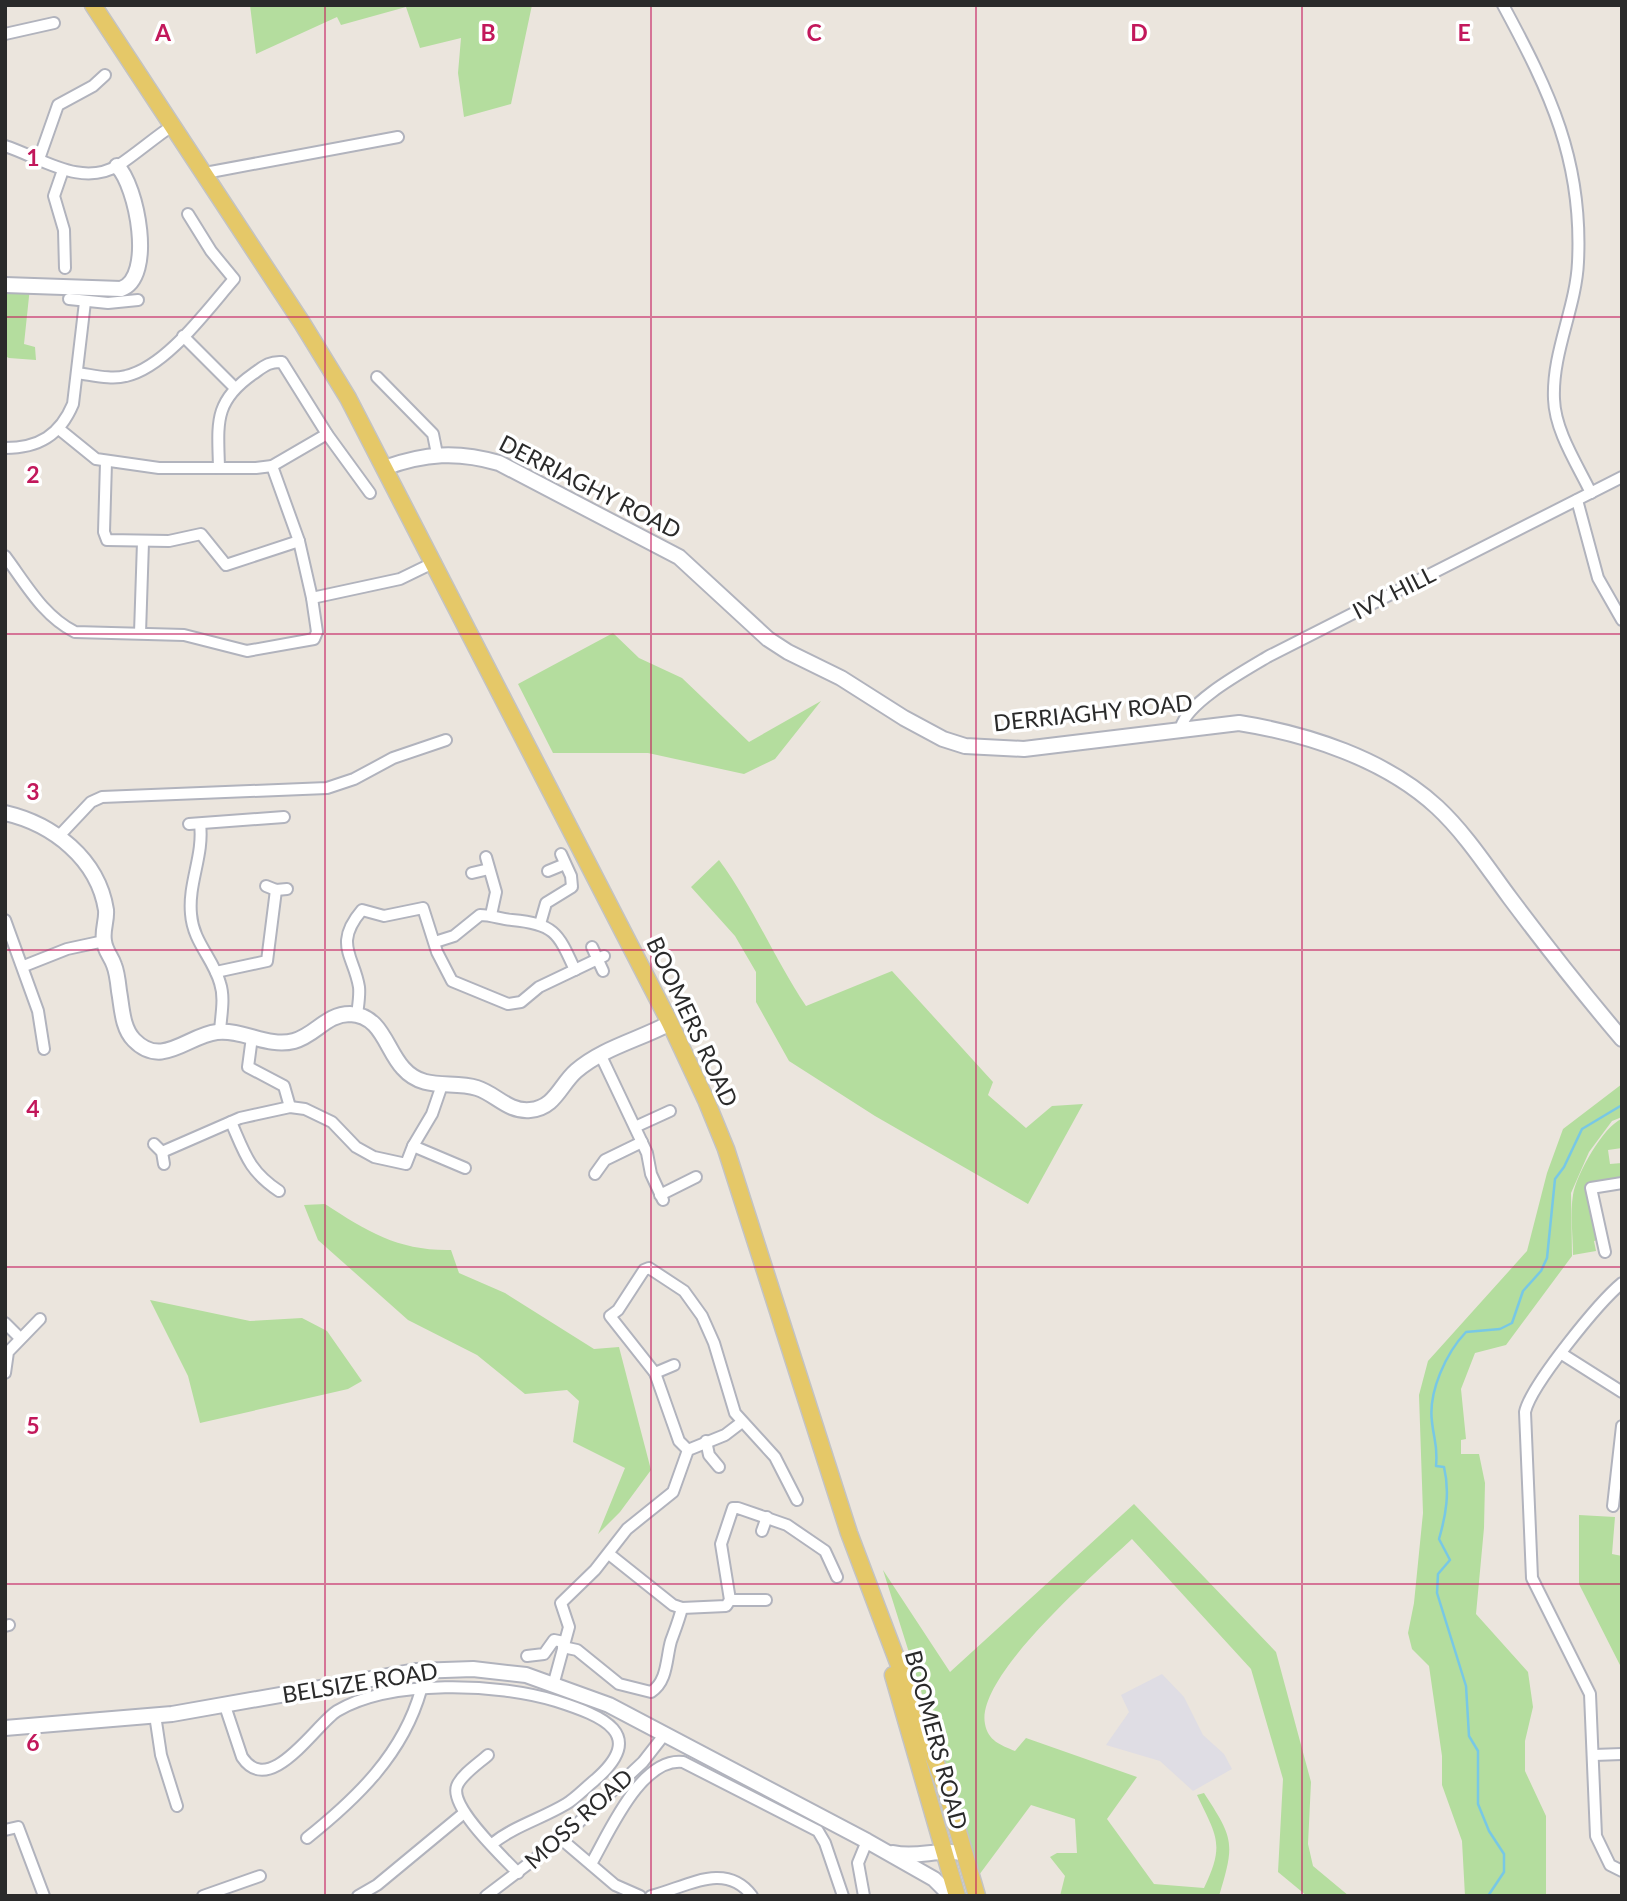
<svg xmlns="http://www.w3.org/2000/svg" width="1627" height="1901" viewBox="0 0 1627 1901" font-family="Lato,sans-serif">
<style>
.industrial{fill:#dfdde4}
.green{fill:#b4dd9e}
.lines{fill:none;stroke-linecap:round;stroke-linejoin:round}
.stream{stroke:#78c8e5;stroke-width:2.5}
.street-casing{stroke:#b1b3bd;stroke-width:14}
.secondary-casing{stroke:#b1b3bd;stroke-width:18}
.primary-casing{stroke:#c3c3c3;stroke-width:19}
.street{stroke:#fff;stroke-width:10}
.secondary{stroke:#fff;stroke-width:14}
.primary{stroke:#e5c868;stroke-width:16}
.grid{fill:none;stroke:#c2185b;stroke-width:2;stroke-opacity:0.55}
.labels{text-anchor:middle;stroke-width:7;stroke-linejoin:round;paint-order:stroke}
.street-label{font-size:23px;fill:#2a2a2a;stroke:#fff}
.grid-label{font-size:23px;text-anchor:middle;font-weight:bold;fill:#c2185b;stroke:#fff;stroke-width:7;stroke-linejoin:round;paint-order:stroke}
</style>
<rect width="100%" height="100%" fill="#ebe5dd"/>
<polygon class="industrial" points="1162,1674 1184,1697 1203,1735 1224,1754 1232,1769 1193,1791 1160,1761 1106,1745 1129,1712 1121,1695"/>
<g class="green">
<polygon points="250,5 532,5 511,104 464,117 458,73 461,38 420,48 406,7 341,25 337,17 256,54"/>
<polygon points="30,287 24,344 35,347 36,360 9,358 5,356 5,290"/>
<polygon points="613,633 639,658 682,678 749,742 821,701 775,759 744,774 648,753 553,753 518,684"/>
<path d="M719 860C753 906 774 958 806 1006L892 971 993 1082 988 1095 1026 1128 1052 1106 1083 1104 1028 1204 875 1116 789 1061 756 1002V972L735 936 691 887Z"/>
<polygon points="1622,1084 1622,1117 1612,1121 1589,1152 1571,1193 1572,1256 1506,1345 1475,1353 1461,1389 1466,1439 1461,1440 1461,1454 1479,1454 1485,1483 1484,1528 1476,1614 1528,1672 1533,1707 1525,1741 1525,1771 1546,1816 1546,1896 1465,1896 1462,1841 1442,1785 1442,1756 1429,1666 1412,1649 1408,1633 1414,1603 1423,1513 1419,1395 1428,1361 1527,1251 1547,1173 1563,1129"/>
<path d="M1622 1119V1148L1608 1150 1610 1164 1622 1163V1177L1589 1187 1598 1240 1594 1241 1596 1251 1573 1255C1573 1236 1570 1213 1573 1195 1576 1175 1604 1125 1622 1119Z"/>
<path d="M325 1204C368 1232 399 1251 451 1250L459 1273 505 1293 594 1349 619 1347 651 1470 620 1512 598 1534 625 1468 573 1442 579 1401 567 1390 525 1394 477 1355 408 1320 318 1240 304 1205Z"/>
<polygon points="150,1300 250,1321 302,1318 327,1331 362,1381 348,1389 200,1423 188,1376"/>
<path d="M1134 1504 1276 1652 1311 1782 1308 1844 1313 1866 1349 1896H1307L1278 1872 1283 1779 1251 1669 1132 1539C1097 1572 975 1676 985 1724 988 1741 1001 1745 1015 1751L1026 1738 1137 1777 1107 1819 1154 1884 1204 1888C1225 1844 1217 1837 1197 1795L1204 1793C1234 1839 1235 1843 1219 1896H1060L1065 1876 1050 1857 1057 1853H1077L1075 1819 1031 1805 979 1875 883 1570 950 1672Z"/>
<polygon points="1579,1515 1615,1517 1612,1554 1622,1556 1622,1669 1579,1584"/>
</g>
<g class="lines">
<path class="stream" d="M1488 1896 1504 1872V1854L1489 1831 1478 1804V1751L1469 1736 1466 1686 1437 1593 1438 1574 1450 1560 1439 1539C1446 1515 1450 1492 1444 1467L1436 1466C1438 1445 1434 1441 1432 1422 1428 1392 1446 1353 1466 1332L1500 1329 1512 1323 1523 1291 1541 1271 1547 1258 1555 1179 1564 1167 1582 1129 1622 1105"/>
<g class="street-casing">
<g id="street">
<path d="M1503 5C1550 92 1583 161 1578 262 1576 308 1552 352 1554 399 1555 431 1577 464 1591 493"/>
<polyline points="5,34 54,23"/>
<path d="M5 146C42 158 81 188 119 165 137 153 154 138 172 126"/>
<polyline points="39,159 58,105 93,86 105,75"/>
<polyline points="63,170 54,196 64,230 65,268"/>
<polyline points="205,173 398,137"/>
<polyline points="69,299 108,303 138,300"/>
<polyline points="183,336 234,387"/>
<path d="M77 373C93 375 111 380 126 376 166 367 207 310 234 279L211 251 188 214"/>
<polyline points="377,377 433,434 437,454"/>
<polyline points="59,429 96,459 159,468 256,468 272,466 327,434"/>
<path d="M5 448C39 448 60 435 73 404L85 302"/>
<polyline points="106,462 104,532 107,540 169,541 201,534 226,565 299,541"/>
<polyline points="272,466 299,541 312,598 400,579 435,562"/>
<path d="M219 468C218 424 213 402 253 374 263 367 269 361 282 362L327 434 370 493"/>
<polyline points="1577,500 1598,578 1622,620"/>
<path d="M5 556C26 584 43 616 75 632L184 635 247 651 314 639 317 632 312 598"/>
<polyline points="140,633 143,542"/>
<path d="M1181 727C1188 701 1246 670 1269 656L1622 477"/>
<polyline points="189,824 284,817"/>
<path d="M200 824C204 855 188 883 191 914 193 942 213 958 220 983 225 998 221 1015 220 1031"/>
<polyline points="59,836 91,802 102,797 327,788 354,779 393,758 446,740"/>
<polyline points="486,857 496,892 491,915"/>
<polyline points="548,871 565,864"/>
<polyline points="472,873 489,869"/>
<polyline points="266,886 276,890 287,889"/>
<polyline points="5,920 38,1011 44,1049"/>
<polyline points="540,924 546,903 572,887 571,876 561,854"/>
<path d="M435 942 454 936 480 915C491 915 501 919 512 920 555 924 558 933 575 970"/>
<polyline points="592,947 603,971"/>
<polyline points="24,966 67,949 104,941"/>
<polyline points="216,972 267,961 276,890"/>
<path d="M357 1015C358 1006 360 996 359 987 354 956 333 944 362 910L384 916 423 908 437 952 452 981 508 1004 521 1002 539 987 604 956"/>
<polyline points="252,1037 248,1067 284,1086 290,1107"/>
<polyline points="601,1056 647,1153 651,1174 663,1200"/>
<polyline points="442,1085 432,1114 413,1146 465,1168"/>
<path d="M231 1122C245 1154 249 1171 279 1191"/>
<polyline points="635,1127 670,1111"/>
<polyline points="154,1144 162,1152 164,1164"/>
<polyline points="162,1152 240,1118 290,1107 305,1109 332,1122 356,1147 374,1157 406,1164 413,1146"/>
<polyline points="595,1174 605,1160 642,1142"/>
<polyline points="660,1195 696,1177"/>
<polyline points="1605,1252 1591,1188 1622,1183"/>
<path d="M1622 1283C1599 1302 1531 1385 1525 1412L1532 1578 1590 1694 1596 1836 1610 1865 1622 1871"/>
<polyline points="5,1323 20,1338"/>
<polyline points="1562,1354 1622,1392"/>
<polyline points="5,1373 8,1352 40,1319"/>
<polyline points="655,1373 674,1365"/>
<polyline points="706,1441 709,1455 719,1467"/>
<polyline points="688,1450 679,1441 655,1373 610,1316 618,1310 644,1270 649,1268 684,1291 702,1316 714,1343 735,1413 775,1457 797,1500"/>
<polyline points="1613,1506 1622,1426"/>
<polyline points="762,1531 767,1517"/>
<polyline points="609,1554 673,1605 682,1608 726,1606 730,1600 721,1544 733,1508 738,1508 787,1525 825,1551 837,1577"/>
<polyline points="730,1600 766,1600"/>
<polyline points="5,1626 9,1625"/>
<path d="M563 1647 577 1650 619 1684 651 1692C668 1681 666 1658 671 1641 675 1630 679 1620 682 1608"/>
<polyline points="527,1656 544,1654 554,1640 564,1642"/>
<polyline points="554,1682 569,1627 561,1603 595,1570 627,1529 673,1492 688,1450 725,1435 742,1422"/>
<path d="M225 1706 242 1757C270 1799 316 1724 337 1711 391 1679 498 1683 556 1701 603 1716 648 1734 595 1780 585 1788 576 1798 566 1804 541 1819 514 1826 492 1844"/>
<polyline points="155,1715 161,1755 177,1806"/>
<path d="M488 1755C479 1763 461 1775 457 1786 449 1807 503 1857 518 1873"/>
<polyline points="1594,1755 1622,1754"/>
<polyline points="5,1830 18,1827 44,1896"/>
<path d="M307 1838C357 1798 403 1754 421 1690"/>
<polyline points="561,1839 615,1885 640,1896"/>
<path d="M591 1864C609 1833 641 1757 683 1762L818 1831 825 1843 843 1896"/>
<polyline points="203,1896 260,1876"/>
<polyline points="358,1896 377,1885 464,1813"/>
<polyline points="486,1896 561,1839 643,1762 664,1735"/>
<path d="M651 1896C685 1888 725 1860 752 1896"/>
<polyline points="864,1896 858,1863 867,1841"/>
</g>
</g>
<g class="secondary-casing">
<g id="secondary">
<path d="M5 285 121 289C155 278 137 185 117 166"/>
<path d="M384 468C425 453 458 451 499 463L679 557 768 639 788 652 841 678 904 718 943 739 965 746 1024 749 1239 723C1308 734 1385 759 1437 807 1465 833 1487 867 1510 898 1546 946 1583 993 1622 1039"/>
<path d="M5 813C53 824 98 859 106 910 107 921 102 930 104 941 105 951 111 956 114 965 117 972 118 982 119 991 122 1007 122 1028 134 1040 162 1069 188 1035 217 1032 243 1029 268 1048 294 1041 316 1035 326 1014 350 1014 382 1015 386 1050 403 1068 424 1092 451 1080 477 1088 496 1094 508 1112 530 1110 555 1108 560 1085 576 1071 602 1048 641 1039 670 1023"/>
<polyline points="5,1728 172,1714 416,1671 473,1669 526,1675 609,1705 867,1841 934,1879 951,1896"/>
<path d="M893 1853C918 1859 941 1847 965 1854"/>
</g>
</g>
<g class="primary-casing">
<g id="primary">
<polyline points="93,5 302,323 348,398 670,1023 706,1100 726,1149 849,1533 945,1787 977,1896"/>
<polyline points="893,1675 957,1896"/>
</g>
</g>
<use href="#street" class="street"/>
<use href="#secondary" class="secondary"/>
<use href="#primary" class="primary"/>
</g>
<path class="grid" d="M325 5V1896M651 5V1896M976 5V1896M1302 5V1896M5 317H1622M5 634H1622M5 950H1622M5 1267H1622M5 1584H1622"/>
<g class="labels">
<g class="street-label">
<text transform="translate(590 487) rotate(27)" y="8">DERRIAGHY ROAD</text>
<text transform="translate(1394 593) rotate(-27)" y="8">IVY HILL</text>
<text transform="translate(1093 713) rotate(-6)" y="8">DERRIAGHY ROAD</text>
<text transform="translate(692 1022) rotate(65)" y="8">BOOMERS ROAD</text>
<text transform="translate(360 1683) rotate(-9)" y="8">BELSIZE ROAD</text>
<text transform="translate(936 1740) rotate(75)" y="8">BOOMERS ROAD</text>
<text transform="translate(579 1819) rotate(-42)" y="8">MOSS ROAD</text>
</g>
</g>
<g class="grid-label">
<text x="163" y="41">A</text>
<text x="488" y="41">B</text>
<text x="814" y="41">C</text>
<text x="1139" y="41">D</text>
<text x="1464" y="41">E</text>
<text x="33" y="166">1</text>
<text x="33" y="483">2</text>
<text x="33" y="800">3</text>
<text x="33" y="1117">4</text>
<text x="33" y="1434">5</text>
<text x="33" y="1751">6</text>
</g>
<rect width="1627" height="1901" fill="none" stroke="#2a2a2a" stroke-width="14"/>
</svg>
